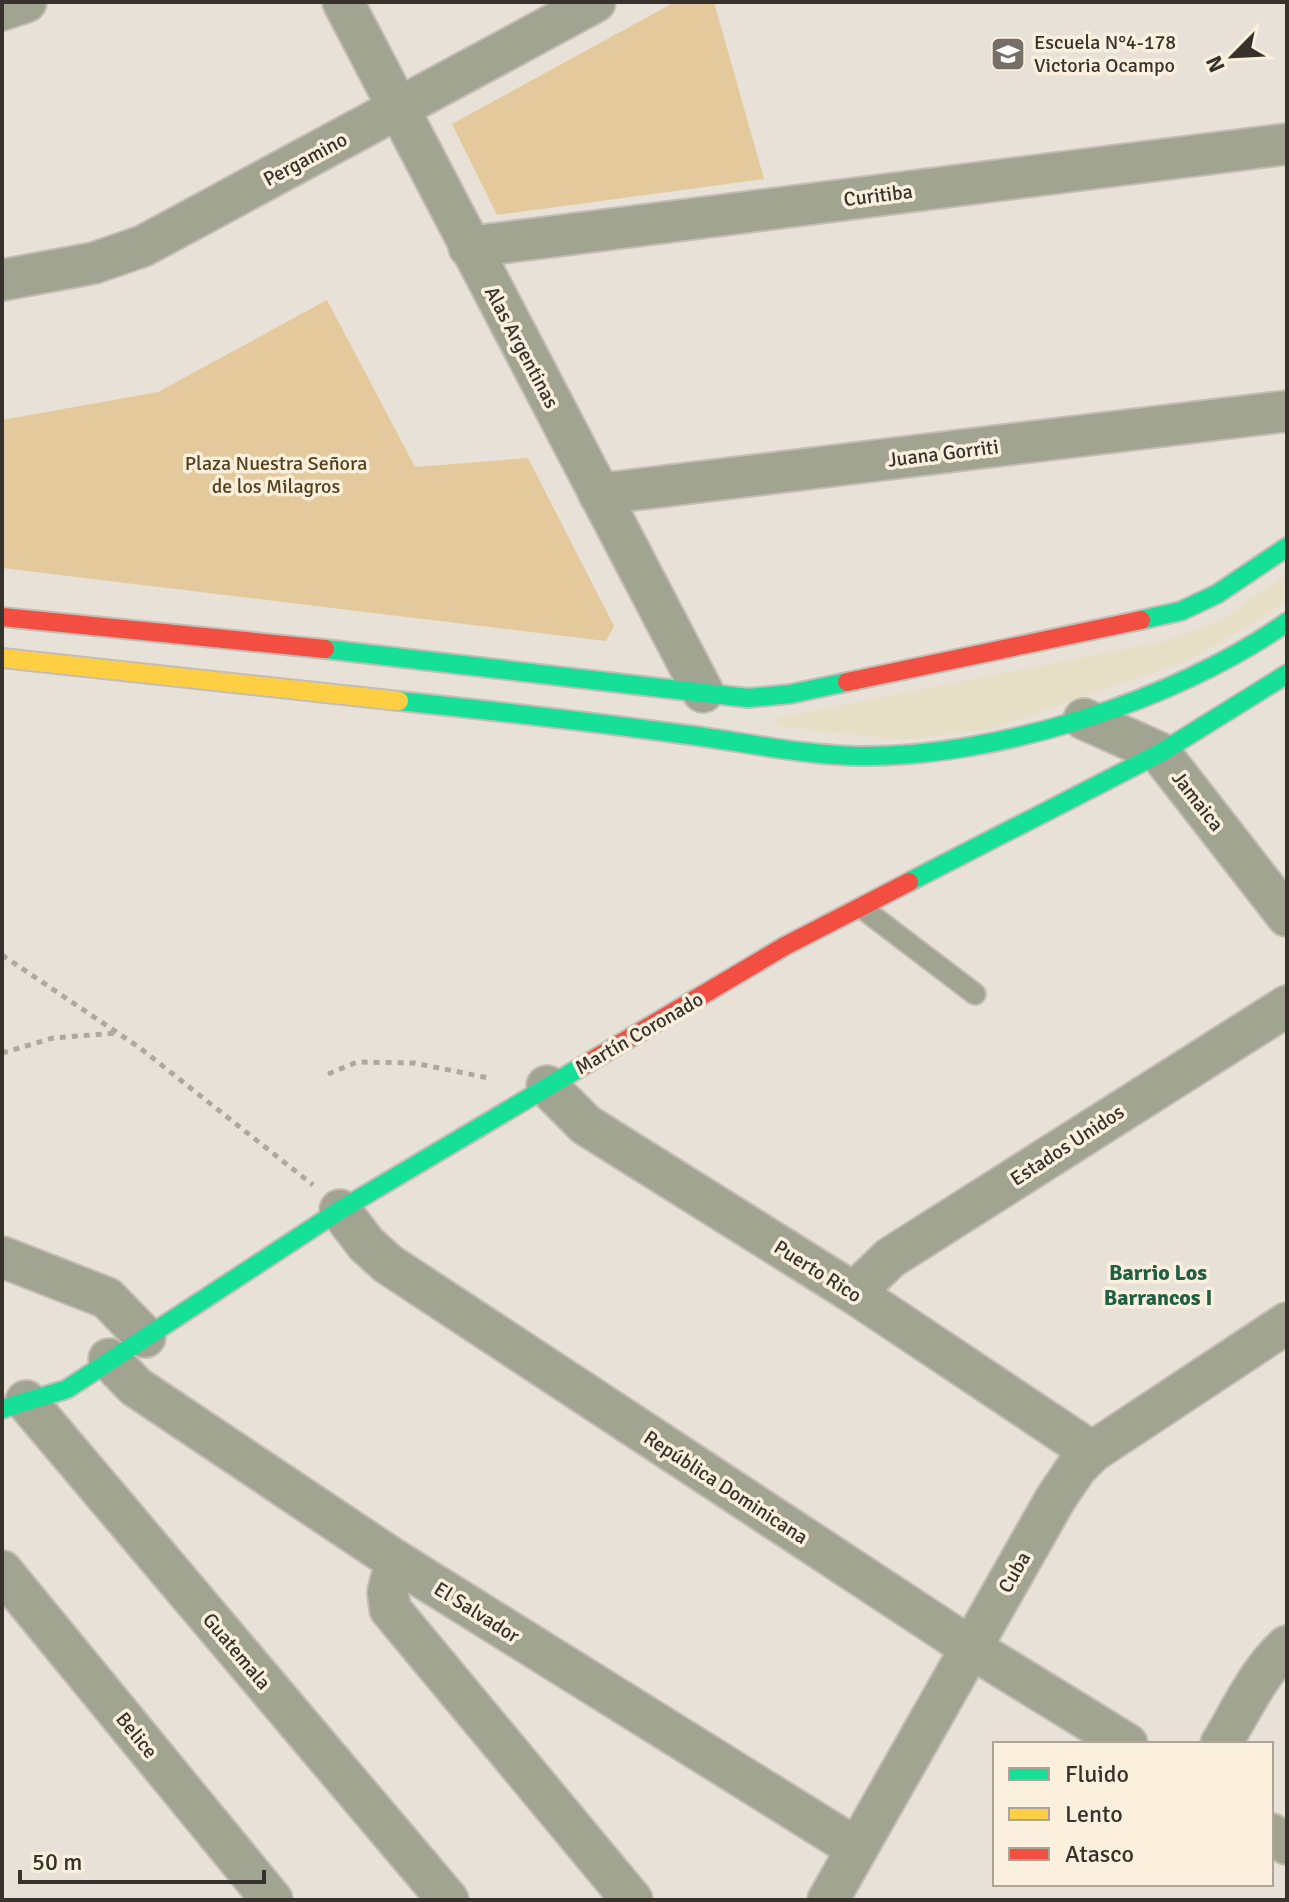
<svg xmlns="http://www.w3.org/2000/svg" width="1289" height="1902" viewBox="0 0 1289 1902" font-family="Signika,sans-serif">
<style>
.green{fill:#e4c99c}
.sand{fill:#e6dec5}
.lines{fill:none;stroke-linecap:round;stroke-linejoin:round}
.lane-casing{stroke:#c3bdb6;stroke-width:24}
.street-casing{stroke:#c3bdb6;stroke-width:44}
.fast-casing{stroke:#c3bdb6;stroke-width:22}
.slow-casing{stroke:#c3bdb6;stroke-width:22}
.jam-casing{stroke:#c3bdb6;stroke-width:22}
.path{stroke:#abaa9c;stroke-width:5;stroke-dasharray:6 6;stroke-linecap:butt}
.lane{stroke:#a1a490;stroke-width:20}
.street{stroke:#a1a490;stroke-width:40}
.fast{stroke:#16e098;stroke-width:18}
.slow{stroke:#ffcf43;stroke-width:18}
.jam{stroke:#f24e42;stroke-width:18}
.labels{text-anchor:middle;stroke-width:7;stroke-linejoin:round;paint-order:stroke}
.poi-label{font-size:20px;fill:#37322b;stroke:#fbf0de;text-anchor:start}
.street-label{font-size:20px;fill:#37322b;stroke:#fbf0de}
.park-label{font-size:20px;fill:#56401b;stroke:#fbf0de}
.neighbourhood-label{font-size:22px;font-weight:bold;fill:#205f43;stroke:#fbf0de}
</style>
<rect width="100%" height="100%" fill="#e8e1d7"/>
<g class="green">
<polygon points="675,2 714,2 764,179 497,215 452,124"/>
<polygon points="327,300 415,467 528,458 614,626 606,641 2,568 2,420 158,392"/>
</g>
<polygon class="sand" points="1287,574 1287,600 1268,614 1191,659 994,728 906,740 777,726 777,718 1166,641 1220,621"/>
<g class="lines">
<g class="lane-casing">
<polyline id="lane" points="862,908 975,994"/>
</g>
<g class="street-casing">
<g id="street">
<polyline points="343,2 703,692"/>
<polyline points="2,10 26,2"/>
<polyline points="469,247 1287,144"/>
<polyline points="2,280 94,263 143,246 595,2"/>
<polyline points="599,494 1287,411"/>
<polyline points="1084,719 1160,753 1287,916"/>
<polyline points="547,1086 586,1125 854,1293 1092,1452"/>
<polyline points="340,1210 366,1244 388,1264 971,1648 1127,1744"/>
<polyline points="2,1257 107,1298 145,1337"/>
<polyline points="854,1293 890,1258 1287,1006"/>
<polyline points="109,1359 136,1387 396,1561 856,1848"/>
<polyline points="26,1401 448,1900"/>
<polyline points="396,1561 388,1592 390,1609 632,1900"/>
<polyline points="2,1571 272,1900"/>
<path d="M1221 1744C1241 1711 1258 1672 1287 1646"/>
<polyline points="1271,1834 1287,1844"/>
<polyline points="828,1900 1056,1498 1077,1467 1092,1452 1287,1323"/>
</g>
</g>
<g class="fast-casing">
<g id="fast">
<polyline points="1141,620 1181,611 1217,594 1287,547"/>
<polyline points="325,649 748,698 790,694 847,682"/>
<path d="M399 701C496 711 593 722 689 735 744 742 802 755 858 756 995 758 1175 701 1287 622"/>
<polyline points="909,882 1160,753 1287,674"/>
<polyline points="2,1409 67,1389 340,1210 586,1064"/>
</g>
</g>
<g class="slow-casing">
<polyline id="slow" points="2,658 399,701"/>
</g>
<g class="jam-casing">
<g id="jam">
<polyline points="2,617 325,649"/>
<polyline points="847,682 1141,620"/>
<polyline points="586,1064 785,946 909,882"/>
</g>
</g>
<g class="path">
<polyline points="2,955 140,1048 313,1185"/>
<polyline points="2,1053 53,1038 117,1033"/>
<polyline points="328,1074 357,1062 414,1063 489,1078"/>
</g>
<use href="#lane" class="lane"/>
<use href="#street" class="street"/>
<use href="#fast" class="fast"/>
<use href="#slow" class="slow"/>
<use href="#jam" class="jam"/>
</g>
<defs>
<g id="school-square" transform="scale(1.8)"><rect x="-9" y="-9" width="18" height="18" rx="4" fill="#756f67" stroke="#fbf0de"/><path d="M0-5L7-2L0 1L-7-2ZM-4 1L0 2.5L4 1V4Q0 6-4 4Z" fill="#fff"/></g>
</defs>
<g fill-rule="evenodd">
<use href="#school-square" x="1008" y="54"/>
</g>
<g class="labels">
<g class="poi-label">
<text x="1034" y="49">Escuela N°4-178<tspan x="1034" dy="23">Victoria Ocampo</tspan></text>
</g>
<g class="street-label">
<text transform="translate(305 159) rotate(-28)" y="7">Pergamino</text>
<text transform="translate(878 195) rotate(-7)" y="7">Curitiba</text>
<text transform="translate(522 347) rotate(62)" y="7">Alas Argentinas</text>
<text transform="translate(943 453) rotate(-7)" y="7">Juana Gorriti</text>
<text transform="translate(1198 801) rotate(52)" y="7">Jamaica</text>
<text transform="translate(639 1033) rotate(-30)" y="7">Martín Coronado</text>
<text transform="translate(1067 1145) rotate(-33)" y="7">Estados Unidos</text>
<text transform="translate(818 1271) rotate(32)" y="7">Puerto Rico</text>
<text transform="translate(726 1487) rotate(33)" y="7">República Dominicana</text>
<text transform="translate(1014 1572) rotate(-60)" y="7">Cuba</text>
<text transform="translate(477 1612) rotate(32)" y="7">El Salvador</text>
<text transform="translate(237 1651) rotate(50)" y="7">Guatemala</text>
<text transform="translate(137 1735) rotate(51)" y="7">Belice</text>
</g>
<g class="park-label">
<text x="276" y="470">Plaza Nuestra Señora<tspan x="276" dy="23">de los Milagros</tspan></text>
</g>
<g class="neighbourhood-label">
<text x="1158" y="1280">Barrio Los<tspan x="1158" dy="25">Barrancos I</tspan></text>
</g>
</g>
<rect width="1289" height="1902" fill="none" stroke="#37322b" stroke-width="8"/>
<rect x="993" y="1742" width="280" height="144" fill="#fbf0de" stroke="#ada496" stroke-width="2"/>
<rect x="1009" y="1768" width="40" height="12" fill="#16e098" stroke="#ada496" stroke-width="2"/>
<text x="1065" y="1782" font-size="24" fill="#37322b">Fluido</text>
<rect x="1009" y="1808" width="40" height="12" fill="#ffcf43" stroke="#ada496" stroke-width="2"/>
<text x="1065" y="1822" font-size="24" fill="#37322b">Lento</text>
<rect x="1009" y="1848" width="40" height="12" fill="#f24e42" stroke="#ada496" stroke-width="2"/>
<text x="1065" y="1862" font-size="24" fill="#37322b">Atasco</text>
<g transform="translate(1233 56) rotate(246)" stroke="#fbf0de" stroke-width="6" paint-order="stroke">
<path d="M0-6L14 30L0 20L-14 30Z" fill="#37322b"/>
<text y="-12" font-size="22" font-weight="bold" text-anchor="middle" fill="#37322b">N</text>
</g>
<path d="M20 1870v12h244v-12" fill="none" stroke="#37322b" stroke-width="4"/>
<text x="32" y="1870" font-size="24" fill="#37322b" stroke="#fbf0de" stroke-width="6" paint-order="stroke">50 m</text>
</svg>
